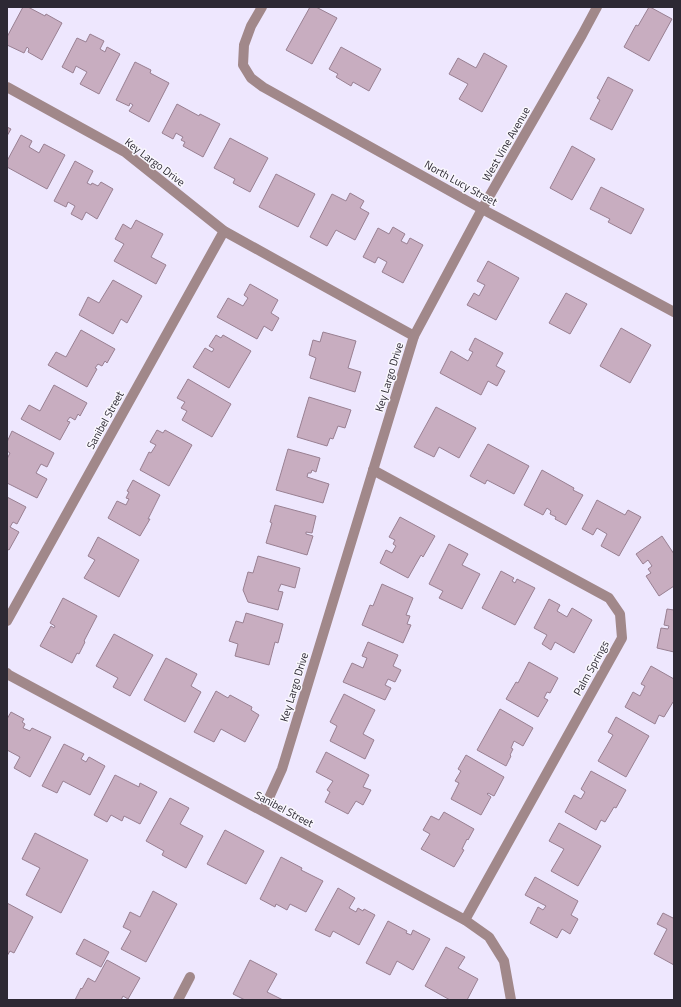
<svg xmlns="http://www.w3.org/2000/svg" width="681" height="1007" viewBox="0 0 681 1007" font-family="'Titillium Web',sans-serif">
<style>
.building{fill:#c8adc0;stroke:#998092}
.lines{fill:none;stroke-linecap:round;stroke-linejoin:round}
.minor{stroke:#a1888a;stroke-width:10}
.labels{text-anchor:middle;stroke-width:3;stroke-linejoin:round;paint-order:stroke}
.street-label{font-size:11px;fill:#2d2934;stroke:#f9f7fd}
</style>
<rect width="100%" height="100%" fill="#eee7fe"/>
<g class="building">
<polygon points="23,7 28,7 45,16 46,14 62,23 42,60 28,52 29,49 27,47 24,53 7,45 7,37"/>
<polygon points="310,7 316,7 337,18 312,64 286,50"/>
<polygon points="649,7 650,7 672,19 649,61 624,47 636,25 638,26"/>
<polygon points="90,34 104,41 100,49 105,52 107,47 120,54 99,94 80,84 87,72 76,66 73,73 62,67 77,38 86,42"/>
<polygon points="341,47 381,69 369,91 353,82 351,86 336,77 338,74 329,69"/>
<polygon points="484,53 507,66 482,112 459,99 468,84 449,74 458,58 476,68"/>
<polygon points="135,62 151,70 150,73 169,83 149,122 129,111 133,105 130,103 129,106 116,100"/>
<polygon points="608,77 633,90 612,130 590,119 600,100 597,98"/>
<polygon points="177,104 199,116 200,114 220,124 203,157 183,146 185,142 181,140 183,137 176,133 173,139 162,133"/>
<polygon points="7,127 11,129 7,136"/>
<polygon points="21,135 32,141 29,147 39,153 44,144 65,155 47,189 7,167 7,161"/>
<polygon points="230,138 268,158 250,192 233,183 235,179 214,168"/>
<polygon points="572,146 595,159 572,200 550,188"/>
<polygon points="75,161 93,171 87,183 91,185 92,183 98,186 101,182 113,189 97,219 86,212 82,220 71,214 75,206 68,202 66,207 54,201"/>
<polygon points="276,174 315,194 298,227 259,207"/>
<polygon points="601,187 644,209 631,234 608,222 610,219 590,209"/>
<polygon points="350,193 364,201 360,208 369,213 355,240 336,230 327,246 310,237 332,194 346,201"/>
<polygon points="136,220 163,234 151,257 166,265 156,284 114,261 124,244 115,239 123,224 131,229"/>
<polygon points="393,227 405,234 401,241 407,244 410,238 423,245 403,283 382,272 387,262 378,257 375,263 363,257 378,228 389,234"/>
<polygon points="488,261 519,278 496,320 467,305 474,293 479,296 485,285 477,281"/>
<polygon points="113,280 142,296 127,323 121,319 113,334 79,315 88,297 99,303"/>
<polygon points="250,284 278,300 271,313 279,318 272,331 264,326 257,339 217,317 228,298 243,306 248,298 244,295"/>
<polygon points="566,293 587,304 570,334 549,323"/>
<polygon points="621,328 651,345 630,383 600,366"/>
<polygon points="81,330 115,349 107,363 105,361 102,366 98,364 95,368 97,369 87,387 48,365 56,352 66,357"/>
<polygon points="323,332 356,341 348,368 361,372 355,392 310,378 316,358 309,355 313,340 320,342"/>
<polygon points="216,335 221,338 223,335 251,351 229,388 193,367 205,348 212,352 214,349 209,346"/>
<polygon points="475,338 503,353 496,366 505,371 497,386 488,381 481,395 440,373 451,351 468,361 473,352 469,350"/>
<polygon points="188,379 231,404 212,437 182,420 187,411 181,408 185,402 177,398"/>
<polygon points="54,385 87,403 80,416 78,414 75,420 70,417 67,421 70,422 60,440 21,419 29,405 40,411"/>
<polygon points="309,397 351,410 345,428 338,426 333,439 330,438 327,446 297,437"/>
<polygon points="436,407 476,428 459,458 439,447 434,457 414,447"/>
<polygon points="157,430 163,433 165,430 192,445 169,486 140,470 149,452 151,453 156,445 150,442"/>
<polygon points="12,431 54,453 47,467 41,464 36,473 47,479 37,498 7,483 7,459 10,453 7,451 7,442"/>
<polygon points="488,444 529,466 514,494 487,480 485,484 470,476"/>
<polygon points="288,449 320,458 316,472 312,470 311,473 308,473 307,477 329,484 323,503 276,490"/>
<polygon points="542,470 574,488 573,490 583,495 566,525 555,519 556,517 550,514 551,511 547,508 543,515 524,505"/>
<polygon points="133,480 160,495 148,519 150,519 140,536 108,518 117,501 126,505 129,499 126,498 129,492 127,491"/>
<polygon points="7,497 26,507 17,524 13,522 10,527 19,532 9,550 7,549"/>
<polygon points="597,500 625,515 628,510 641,517 619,556 601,546 607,534 597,528 593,535 582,529"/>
<polygon points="275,505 316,516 312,533 306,532 306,534 313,536 307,555 266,543 272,523 270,522"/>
<polygon points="400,517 435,536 423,557 421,555 408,578 380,563 386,550 392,553 396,546 393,544 395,540 389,537"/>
<polygon points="662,536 674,554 674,586 659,596 646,576 651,573 648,569 652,566 648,560 643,564 636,554"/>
<polygon points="98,537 139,560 119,597 84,578 95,560 88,556"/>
<polygon points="449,544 468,554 462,565 480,574 462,609 439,598 443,591 429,584"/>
<polygon points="258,556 300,568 295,588 281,584 278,591 283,592 278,610 248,602 243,590 248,572 253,573"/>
<polygon points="501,571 514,578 512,581 515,583 517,579 535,588 515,625 482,608"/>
<polygon points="382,584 413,598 406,615 410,616 407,624 411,625 403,643 362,625 370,605 373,606"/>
<polygon points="63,598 97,616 84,641 85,642 79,654 77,653 72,663 40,646 51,626 54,628 55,626 50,623"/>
<polygon points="549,599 560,605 557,611 567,617 572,608 592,620 574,653 555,642 551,650 542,644 547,635 534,628"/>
<polygon points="667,609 674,610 674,652 657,648 661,628 668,629 669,626 664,625"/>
<polygon points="246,613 283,624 278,643 275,642 269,665 235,656 238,644 229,641 236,621 243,623"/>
<polygon points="114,634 153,655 130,696 113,687 118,678 96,666"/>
<polygon points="368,642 398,655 393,666 401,670 395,682 388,679 385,685 391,688 385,700 343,682 352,663 363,668 367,658 362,656"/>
<polygon points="166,658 197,674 191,686 201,692 185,722 144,700"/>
<polygon points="529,662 558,678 550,693 547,692 544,698 548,700 538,717 506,699 516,682 518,683"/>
<polygon points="651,666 674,679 674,703 673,702 664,717 659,715 655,724 625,707 633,692 640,696 645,686 641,684"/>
<polygon points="216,691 228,698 230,695 252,707 251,710 259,715 245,742 221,729 214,742 194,732"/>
<polygon points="344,694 375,710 363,734 374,740 365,759 330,741 337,726 330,722"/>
<polygon points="500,709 533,728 523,746 514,741 511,748 513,749 510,755 511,756 506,766 477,750"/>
<polygon points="11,712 24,719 22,722 25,724 23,728 30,731 32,728 51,737 30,777 14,768 20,757 7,750 7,719"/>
<polygon points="616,717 649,736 626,777 598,761 613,735 608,732"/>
<polygon points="64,744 84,754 81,759 86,762 89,757 105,766 90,795 63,781 57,793 42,786"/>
<polygon points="326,752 369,775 363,787 371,790 363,805 356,801 348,814 325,802 330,792 327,790 333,781 316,772"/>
<polygon points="466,755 504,777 494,796 488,793 487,794 491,797 481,815 451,799 459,783 455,781 461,771 458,769"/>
<polygon points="591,771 626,790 616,808 614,807 605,822 601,820 596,830 565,812 574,795 581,799 585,792 581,789"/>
<polygon points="115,775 139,787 140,783 157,792 140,824 124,816 122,821 111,815 107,822 94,815"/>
<polygon points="170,798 189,808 180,824 203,836 186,868 162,855 164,851 146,841"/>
<polygon points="444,812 474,829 468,840 467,839 462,849 464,850 454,867 421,849 430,834 423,830 431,816 439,820"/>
<polygon points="559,823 601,846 578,886 551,871 564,849 549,841"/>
<polygon points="225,830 264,851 246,884 207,864"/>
<polygon points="35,833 88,860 61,913 26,895 40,868 22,859"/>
<polygon points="281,857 302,868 301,870 323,881 306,912 290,904 287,910 276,904 275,907 260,899"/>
<polygon points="535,877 578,901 571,915 578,919 570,934 562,929 557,938 530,923 538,907 543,910 546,906 525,895"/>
<polygon points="338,888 355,898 349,908 356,912 358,908 363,911 364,909 375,915 359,945 333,931 330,937 315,930"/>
<polygon points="153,891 177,904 146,962 121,949 131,931 123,927 130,912 140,917"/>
<polygon points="7,903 33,917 14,953 10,951 7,956"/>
<polygon points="663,913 673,918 674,917 674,965 654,954 667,929 657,924"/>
<polygon points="388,921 407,931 406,933 411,935 413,930 430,939 413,970 397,961 390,975 366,963"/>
<polygon points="84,939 109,952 101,967 76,954"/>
<polygon points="446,947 465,957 458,968 478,979 467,1000 450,1000 425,986"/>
<polygon points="107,960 140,978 128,999 123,996 121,1000 75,1000 81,988 82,989 88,978 95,982"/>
<polygon points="250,960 277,974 267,992 283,1000 245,1000 233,994"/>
</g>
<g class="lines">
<g class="minor">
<polyline points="262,7 251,26 244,45 243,65 251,78 263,87 482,209 674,312"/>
<polyline points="7,87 125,152 224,231 414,336"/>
<polyline points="373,470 609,598 620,614 622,638 465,920"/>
<polyline points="7,621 224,231"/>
<polyline points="7,673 9,675 465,920 489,937 504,961 511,1000"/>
<polyline points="263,811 282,769 414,336 482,209 582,35 597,7"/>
<polyline points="178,1000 190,977"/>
</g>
</g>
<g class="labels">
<g class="street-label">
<text transform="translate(506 144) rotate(-60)" y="4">West Vine Avenue</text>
<text transform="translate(155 162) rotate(37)" y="4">Key Largo Drive</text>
<text transform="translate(461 183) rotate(29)" y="4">North Lucy Street</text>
<text transform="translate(389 377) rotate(-73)" y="4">Key Largo Drive</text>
<text transform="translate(105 420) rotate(-61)" y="4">Sanibel Street</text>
<text transform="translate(591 668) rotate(-61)" y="4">Palm Springs</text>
<text transform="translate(294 687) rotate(-73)" y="4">Key Largo Drive</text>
<text transform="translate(284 809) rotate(28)" y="4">Sanibel Street</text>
</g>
</g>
<rect width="681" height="1007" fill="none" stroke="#2d2934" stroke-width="16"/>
</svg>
